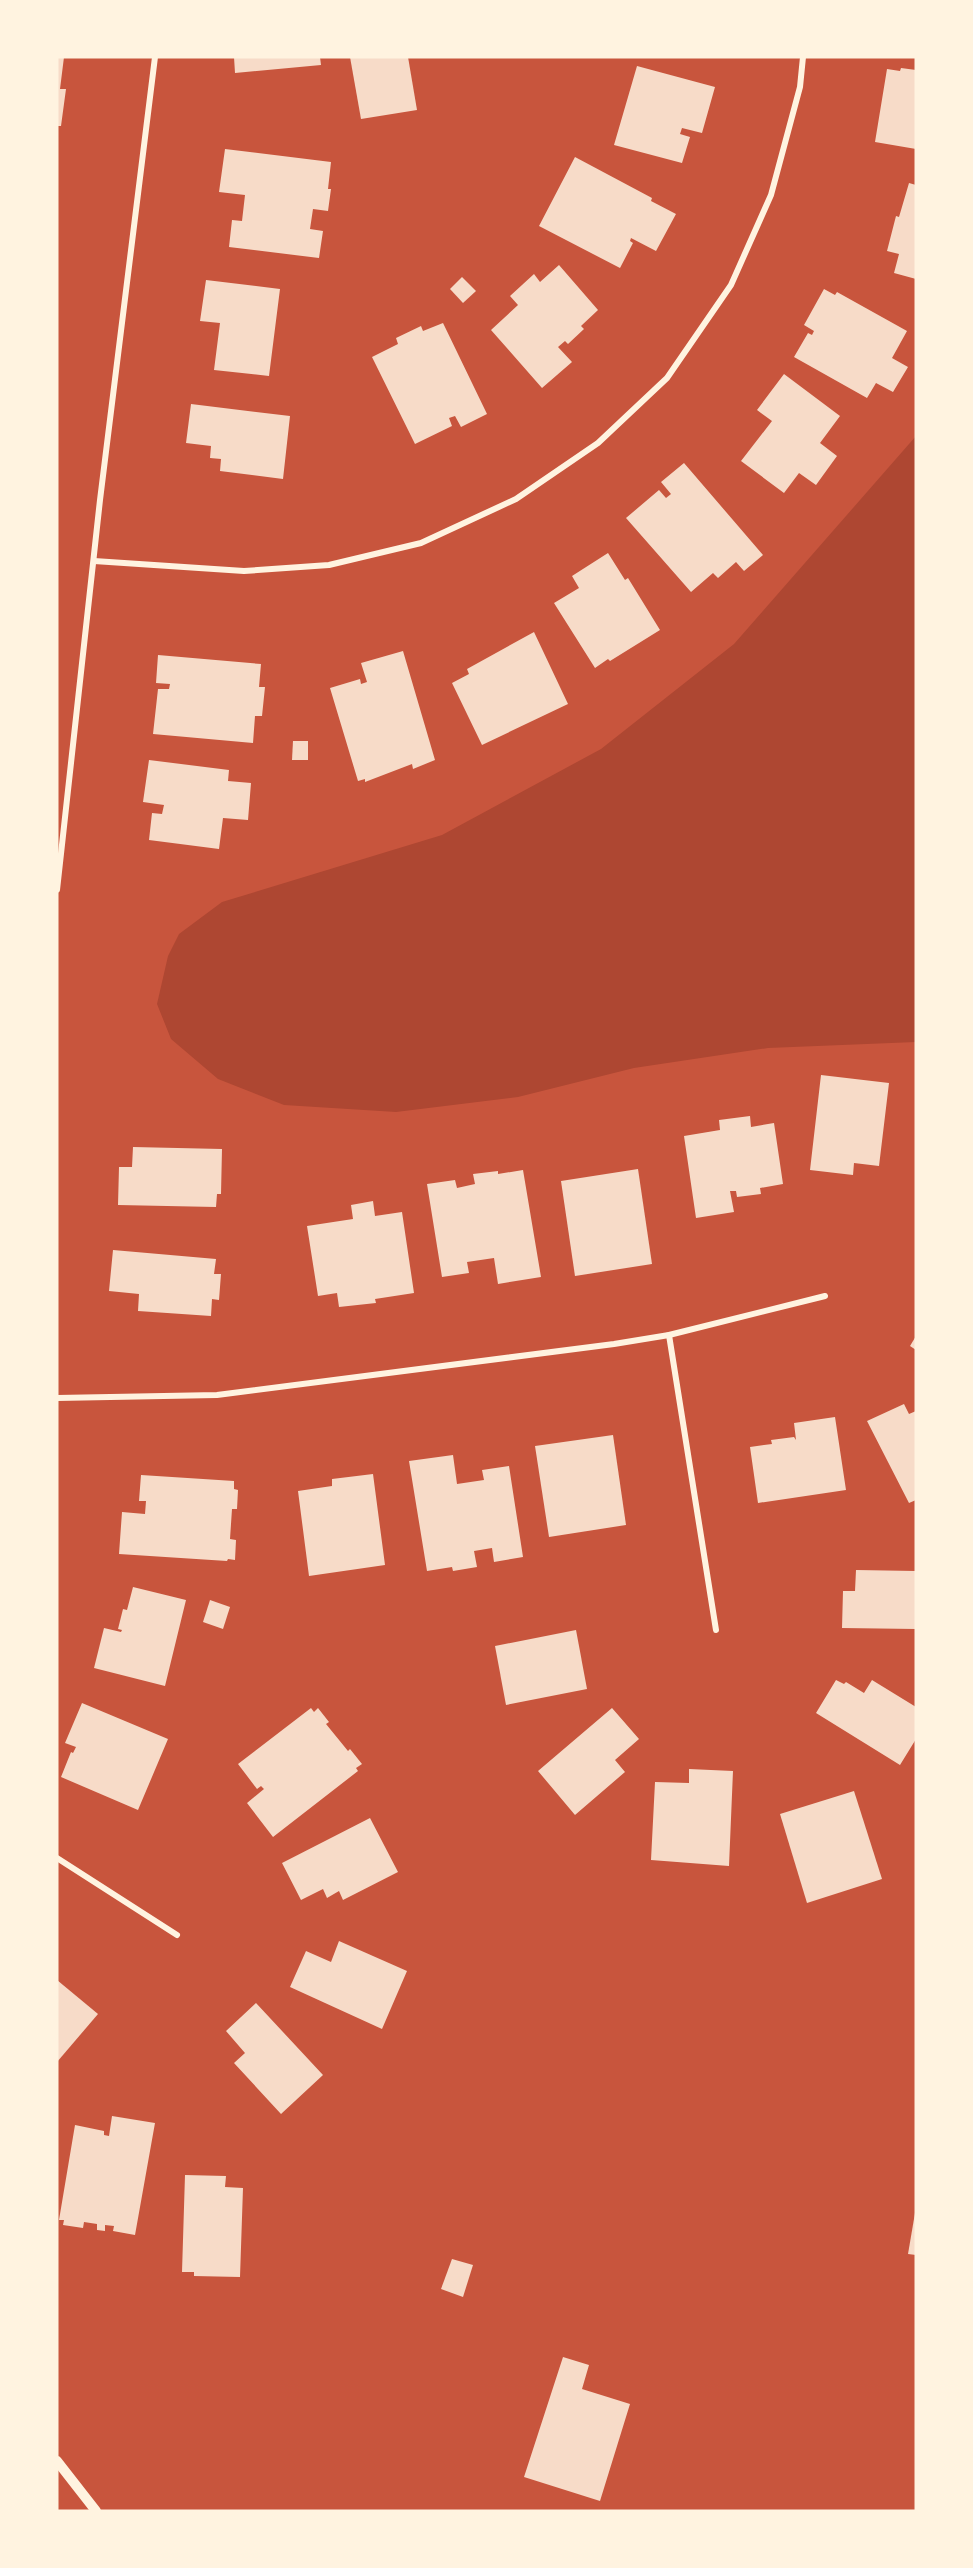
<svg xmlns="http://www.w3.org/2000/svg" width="973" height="2568" viewBox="0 0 973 2568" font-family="Poppins,sans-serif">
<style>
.green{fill:#ae4732}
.building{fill:#f7dbc8}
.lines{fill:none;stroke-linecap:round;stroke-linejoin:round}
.minor{stroke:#fff3e0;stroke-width:6}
.tertiary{stroke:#fff3e0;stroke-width:10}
</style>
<rect width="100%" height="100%" fill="#c8553d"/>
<polygon class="green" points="916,436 916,1042 768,1048 634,1068 518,1097 396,1112 284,1105 218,1079 171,1039 157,1004 168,956 179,934 222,902 442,835 601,749 734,644"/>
<g class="building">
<polygon points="57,57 64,57 60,89 66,89 61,126 57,126"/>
<polygon points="234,57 320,57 321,65 235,73"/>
<polygon points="350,57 408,57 417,110 361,119"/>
<polygon points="637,66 715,87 702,133 682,128 680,134 690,137 682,163 614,145"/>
<polygon points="901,68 916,70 916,149 875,142 887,69 900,71"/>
<polygon points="225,149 331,162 328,189 331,189 328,211 313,209 310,229 323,231 319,258 229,247 232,220 242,221 245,195 219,192"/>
<polygon points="575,157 652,198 651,201 676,214 656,251 631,238 630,241 633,243 620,268 539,226"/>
<polygon points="909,183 916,185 916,279 894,273 899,254 887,251 896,216 899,217"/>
<polygon points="559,265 598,310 581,326 584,329 568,344 565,341 558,347 572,362 542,388 491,330 518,305 510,296 534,274 540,282"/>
<polygon points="462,277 476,291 463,303 450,289"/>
<polygon points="206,280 280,289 269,376 214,370 220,323 200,321"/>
<polygon points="824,289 835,295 837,292 907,331 892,358 908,367 893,392 876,383 867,398 794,357 808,333 812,335 814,331 804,325"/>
<polygon points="443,323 487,414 461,427 455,416 449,418 452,426 415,444 372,357 398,344 396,338 421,326 423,331"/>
<polygon points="784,374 840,416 820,443 837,456 816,485 799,473 784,493 741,461 772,421 757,410"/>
<polygon points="191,404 290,416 283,479 220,471 221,459 210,458 211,446 186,443"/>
<polygon points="684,463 763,555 744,571 736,562 718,578 713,573 691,592 626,518 659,490 666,498 671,494 661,482"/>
<polygon points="608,553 625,580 628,578 660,630 610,661 608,659 595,668 554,603 579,588 572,576"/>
<polygon points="534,632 568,704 482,745 452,683 469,674 467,669"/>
<polygon points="403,651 435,760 413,769 412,764 365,782 365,779 358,781 330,688 360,679 361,684 367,682 361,663"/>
<polygon points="158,655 261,664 259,687 265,687 262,716 255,716 253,743 153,734 158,689 169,689 170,684 156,683"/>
<polygon points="293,741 308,741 308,760 292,760"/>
<polygon points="149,760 229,770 228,781 251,783 248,820 223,818 219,849 149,840 152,813 162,814 164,805 143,802"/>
<polygon points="821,1075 889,1083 879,1166 854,1163 853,1175 810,1170"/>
<polygon points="750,1116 751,1127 774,1123 783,1184 760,1188 761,1194 737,1197 736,1191 730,1191 734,1212 696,1218 684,1136 720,1130 719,1120"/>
<polygon points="133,1147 222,1149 221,1194 217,1194 216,1207 118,1205 119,1167 132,1167"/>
<polygon points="638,1169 652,1264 575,1276 561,1181"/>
<polygon points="523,1170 541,1277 498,1284 494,1258 467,1262 469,1273 442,1277 427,1184 455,1180 457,1188 475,1184 473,1174 498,1171 498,1174"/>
<polygon points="373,1201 375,1216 402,1212 414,1293 375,1299 376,1303 339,1307 337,1293 318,1296 307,1226 353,1219 351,1205"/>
<polygon points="113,1250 216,1259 214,1274 221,1274 219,1300 212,1299 211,1316 138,1311 139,1294 109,1291"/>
<polygon points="916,1336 916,1350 910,1346"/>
<polygon points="904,1404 909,1414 916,1411 916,1500 909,1503 867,1421"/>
<polygon points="835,1417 846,1490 758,1503 750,1447 772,1444 771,1440 794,1437 796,1440 794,1423"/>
<polygon points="613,1435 626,1525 549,1537 535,1446"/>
<polygon points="453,1455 457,1484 484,1480 482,1470 509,1466 523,1557 494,1562 492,1548 474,1551 477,1567 453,1571 452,1567 427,1571 409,1461"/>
<polygon points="373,1474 385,1565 309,1576 298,1491 332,1486 332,1479"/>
<polygon points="141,1475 234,1481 234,1489 238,1490 237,1509 232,1509 230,1539 236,1540 235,1560 228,1559 227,1561 119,1554 122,1512 145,1514 146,1501 139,1501"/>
<polygon points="856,1570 916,1571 916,1629 842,1628 843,1591 855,1591"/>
<polygon points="133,1587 186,1600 165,1686 94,1668 104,1628 121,1632 122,1630 118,1629 123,1609 127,1610"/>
<polygon points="210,1600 230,1607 223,1629 203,1622"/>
<polygon points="576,1630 587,1689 506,1705 495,1646"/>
<polygon points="836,1680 844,1684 846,1682 864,1693 872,1680 916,1707 916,1739 900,1765 816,1713"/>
<polygon points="82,1703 168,1739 138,1810 61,1777 71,1752 73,1753 76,1747 65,1743"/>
<polygon points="311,1708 314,1712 318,1708 329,1722 326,1724 348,1751 350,1749 362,1764 356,1768 358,1771 273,1837 247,1803 264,1789 261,1786 257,1789 238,1764"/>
<polygon points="612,1708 639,1739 615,1760 625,1772 575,1815 538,1771"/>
<polygon points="689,1769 733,1771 729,1866 651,1860 655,1782 689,1783"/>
<polygon points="854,1791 882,1879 807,1903 780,1814"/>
<polygon points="370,1818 398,1872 343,1900 339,1891 327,1898 323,1889 301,1900 282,1863"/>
<polygon points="339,1941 407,1971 382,2029 290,1987 306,1951 331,1962"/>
<polygon points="57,1980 98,2014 57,2062"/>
<polygon points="256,2003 323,2075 281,2114 234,2063 245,2053 226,2031"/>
<polygon points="112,2116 155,2123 135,2235 113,2231 114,2226 105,2225 105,2231 97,2230 97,2224 84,2222 83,2228 63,2225 64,2220 59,2220 75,2125 104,2131 104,2135 109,2136"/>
<polygon points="185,2175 226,2176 225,2187 243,2188 240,2277 194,2276 194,2272 182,2272"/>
<polygon points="915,2213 916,2213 916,2255 908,2254"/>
<polygon points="452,2259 473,2265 463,2297 441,2289"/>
<polygon points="563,2357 589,2365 582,2389 630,2404 600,2501 524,2477"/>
</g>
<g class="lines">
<g class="minor">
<polyline points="94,561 244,571 329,565 421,543 516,499 598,443 667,378 731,285 771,195 800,87 803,57"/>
<polyline points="57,890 100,500 155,57"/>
<polyline points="669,1335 716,1630"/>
<polyline points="57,1398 217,1395 614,1344 669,1335 825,1296"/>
<polyline points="57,1858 177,1935"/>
</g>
<polyline class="tertiary" points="57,2461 96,2511"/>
</g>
<rect width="973" height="2568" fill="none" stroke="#fff3e0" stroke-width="117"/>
</svg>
